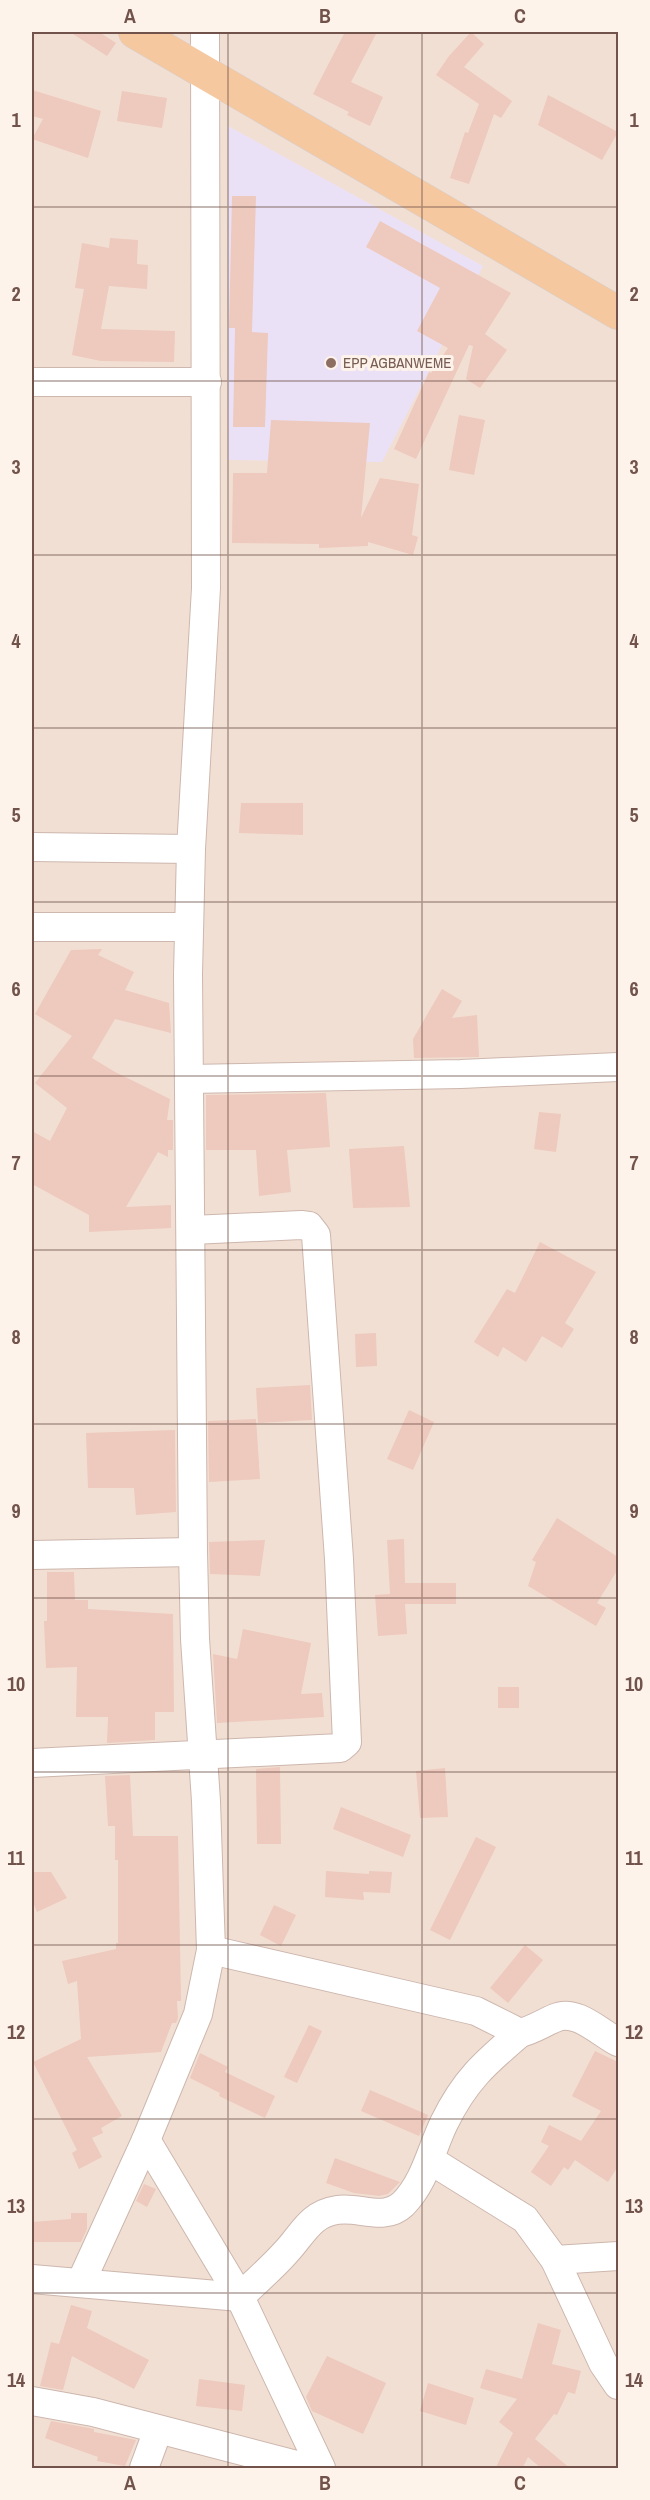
<svg xmlns="http://www.w3.org/2000/svg" width="650" height="2500" viewBox="0 0 650 2500" font-family="'Archivo Narrow',sans-serif">
<style>
.residential{fill:#f2dfd3}
.education{fill:#ebe1f7}
.building{fill:#eec9bd}
.lines{fill:none;stroke-linecap:round;stroke-linejoin:round}
.minor-casing{stroke:#cdb7ae;stroke-width:30}
.major-casing{stroke:#d7cfcd;stroke-width:34}
.minor{stroke:#fff;stroke-width:28}
.major{stroke:#f5c8a0;stroke-width:33}
.grid{fill:none;stroke:#71534b;stroke-width:1.5;stroke-opacity:0.55}
.education-dot{fill:#8d6e63;stroke:#fef3ea;stroke-width:2}
.labels{text-anchor:middle;stroke-width:6;stroke-linejoin:round;paint-order:stroke}
.education-label{font-size:15px;fill:#785e54;stroke:#fef3ea;text-anchor:start}
.neatline{fill:none;stroke:#71534b;stroke-width:2}
.grid-label{font-size:20px;text-anchor:middle;font-weight:bold;fill:#71534b}
</style>
<rect width="100%" height="100%" fill="#fbeee4"/>
<rect class="residential" x="32" y="32" width="586" height="2436"/>
<polygon class="education" points="228,126 483,266 382,462 228,460"/>
<g class="building">
<polygon points="70,32 99,32 116,43 107,56"/>
<polygon points="345,32 377,32 351,82 383,97 370,126 347,115 349,112 313,94"/>
<polygon points="471,32 484,44 464,67 512,101 501,118 494,114 469,184 450,178 465,132 468,133 479,104 436,75 449,56"/>
<polygon points="32,90 101,111 88,158 32,139 43,119 32,116"/>
<polygon points="122,91 167,98 162,128 117,121"/>
<polygon points="548,95 618,132 602,160 538,125"/>
<polygon points="232,196 256,196 252,332 268,333 265,427 233,427 235,328 229,328"/>
<polygon points="380,221 511,293 485,334 507,350 480,388 466,379 473,346 469,345 416,459 394,449 429,372 431,373 448,348 417,331 440,288 366,247"/>
<polygon points="110,238 138,240 137,264 148,265 147,289 109,286 101,329 175,331 174,362 101,361 72,355 84,289 75,288 82,243 109,248"/>
<polygon points="459,415 485,420 474,475 449,470"/>
<polygon points="271,420 370,423 361,518 380,478 419,484 412,535 418,537 413,555 368,542 368,546 319,548 319,544 232,543 233,473 267,473"/>
<polygon points="241,803 303,803 303,835 239,833"/>
<polygon points="102,949 98,955 134,972 125,990 169,1003 171,1033 115,1019 92,1058 115,1072 170,1099 167,1120 173,1120 173,1150 168,1150 168,1157 158,1152 126,1207 171,1205 171,1228 89,1232 89,1215 32,1184 32,1131 50,1141 67,1108 35,1083 72,1036 35,1014 71,950"/>
<polygon points="442,989 462,1001 452,1018 477,1015 479,1057 414,1058 413,1039"/>
<polygon points="326,1093 330,1147 287,1150 291,1192 259,1196 256,1150 206,1150 206,1095"/>
<polygon points="539,1112 561,1114 556,1152 534,1149"/>
<polygon points="404,1146 410,1207 353,1208 349,1149"/>
<polygon points="540,1242 596,1272 565,1323 574,1329 562,1348 542,1336 526,1362 503,1347 498,1357 474,1342 507,1289 515,1293"/>
<polygon points="376,1333 377,1366 356,1367 355,1334"/>
<polygon points="310,1385 312,1420 258,1423 256,1388"/>
<polygon points="409,1410 434,1422 413,1470 387,1459"/>
<polygon points="256,1419 260,1479 209,1482 208,1421"/>
<polygon points="175,1430 176,1512 136,1515 134,1488 88,1488 86,1433"/>
<polygon points="557,1518 618,1557 618,1569 597,1603 606,1608 596,1626 528,1586 536,1562 532,1560"/>
<polygon points="404,1539 405,1583 456,1583 456,1604 405,1604 407,1634 378,1636 375,1595 390,1594 387,1540"/>
<polygon points="265,1540 260,1576 210,1574 209,1542"/>
<polygon points="47,1572 74,1572 75,1600 88,1600 88,1609 173,1614 174,1712 155,1712 155,1740 107,1743 108,1717 76,1717 77,1667 46,1668 44,1621 47,1621"/>
<polygon points="243,1629 311,1643 301,1694 322,1693 324,1717 217,1723 213,1654 237,1659"/>
<rect x="498" y="1687" width="21" height="21"/>
<polygon points="280,1767 281,1844 257,1844 256,1769"/>
<polygon points="445,1768 448,1817 420,1818 416,1771"/>
<polygon points="130,1775 133,1836 178,1836 181,2001 177,2001 178,2018 176,2023 172,2023 161,2052 87,2057 122,2116 101,2128 103,2133 92,2138 102,2157 79,2169 72,2153 77,2150 33,2062 81,2039 77,1981 68,1984 62,1961 116,1949 116,1943 118,1943 118,1860 115,1860 115,1826 108,1826 105,1776"/>
<polygon points="341,1807 411,1835 403,1857 333,1829"/>
<polygon points="476,1837 496,1847 450,1940 430,1930"/>
<polygon points="326,1871 369,1874 369,1871 392,1872 390,1893 363,1892 364,1900 325,1897"/>
<polygon points="32,1872 51,1872 67,1898 37,1912 32,1899"/>
<polygon points="274,1905 296,1915 281,1946 260,1935"/>
<polygon points="525,1945 543,1960 508,2003 490,1988"/>
<polygon points="309,2025 322,2031 297,2083 284,2077"/>
<polygon points="595,2051 618,2062 618,2166 608,2182 575,2160 568,2170 564,2167 551,2186 531,2172 549,2146 541,2142 549,2125 581,2141 601,2111 572,2096"/>
<polygon points="200,2053 228,2067 225,2072 275,2096 265,2118 219,2096 220,2093 190,2078"/>
<polygon points="370,2090 428,2115 419,2136 361,2111"/>
<polygon points="335,2158 400,2182 388,2194 379,2196 354,2193 326,2183"/>
<polygon points="144,2184 156,2189 147,2207 136,2201"/>
<polygon points="71,2213 87,2213 87,2229 81,2242 32,2242 32,2222 71,2219"/>
<polygon points="71,2305 92,2311 87,2328 149,2360 134,2389 72,2356 63,2390 40,2386 51,2342 59,2344"/>
<polygon points="538,2323 561,2330 552,2364 581,2371 575,2394 568,2392 557,2415 554,2414 535,2439 571,2469 542,2469 528,2457 522,2469 495,2469 513,2433 499,2422 517,2399 480,2388 486,2369 522,2379"/>
<polygon points="327,2356 386,2383 363,2434 312,2411 306,2397"/>
<polygon points="199,2379 245,2385 242,2411 196,2406"/>
<polygon points="428,2383 474,2398 466,2425 420,2411"/>
<polygon points="51,2421 89,2428 94,2429 94,2432 136,2440 125,2466 97,2461 98,2457 45,2438"/>
</g>
<g class="lines">
<g class="minor-casing">
<g id="minor">
<polyline points="32,382 207,382"/>
<polyline points="32,847 191,849"/>
<polyline points="32,927 189,927"/>
<polyline points="189,1079 461,1074 618,1067"/>
<polyline points="32,1555 193,1552"/>
<polyline points="32,1763 340,1748 347,1742 339,1559 316,1235 309,1226 301,1225 192,1230"/>
<path d="M211 1950 476 2011 520 2033C533 2030 543 2023 555 2018 576 2008 600 2033 618 2042"/>
<polyline points="146,2140 240,2297 321,2468"/>
<polyline points="430,2160 525,2219 555,2260 603,2363 618,2385"/>
<polyline points="555,2260 618,2256"/>
<path d="M32 2279 240 2297C255 2282 272 2268 286 2252 303 2234 310 2214 337 2210 359 2206 384 2222 403 2204 425 2182 431 2150 444 2123 465 2080 485 2063 520 2033"/>
<polyline points="81,2282 146,2140 198,2014 211,1950 206,1801 195,1639 193,1552 188,974 191,849 206,588 205,32"/>
<polyline points="32,2401 93,2412 308,2468"/>
<polyline points="144,2468 158,2430"/>
</g>
</g>
<g class="major-casing">
<polyline id="major" points="135,32 618,313"/>
</g>
<use href="#minor" class="minor"/>
<use href="#major" class="major"/>
</g>
<path class="grid" d="M228 32V2468M422 32V2468M32 207H618M32 381H618M32 555H618M32 728H618M32 902H618M32 1076H618M32 1250H618M32 1424H618M32 1598H618M32 1772H618M32 1945H618M32 2119H618M32 2293H618"/>
<circle class="education-dot" cx="331" cy="363" r="6"/>
<g class="labels">
<g class="education-label">
<text x="343" y="368">EPP AGBANWEME</text>
</g>
</g>
<rect width="650" height="2500" fill="none" stroke="#fef3ea" stroke-width="66"/>
<rect x="33" y="33" width="584" height="2434" class="neatline"/>
<g class="grid-label">
<text x="130" y="23">A</text>
<text x="325" y="23">B</text>
<text x="520" y="23">C</text>
<text x="16" y="127">1</text>
<text x="634" y="127">1</text>
<text x="16" y="301">2</text>
<text x="634" y="301">2</text>
<text x="16" y="474">3</text>
<text x="634" y="474">3</text>
<text x="16" y="648">4</text>
<text x="634" y="648">4</text>
<text x="16" y="822">5</text>
<text x="634" y="822">5</text>
<text x="16" y="996">6</text>
<text x="634" y="996">6</text>
<text x="16" y="1170">7</text>
<text x="634" y="1170">7</text>
<text x="16" y="1344">8</text>
<text x="634" y="1344">8</text>
<text x="16" y="1518">9</text>
<text x="634" y="1518">9</text>
<text x="16" y="1691">10</text>
<text x="634" y="1691">10</text>
<text x="16" y="1865">11</text>
<text x="634" y="1865">11</text>
<text x="16" y="2039">12</text>
<text x="634" y="2039">12</text>
<text x="16" y="2213">13</text>
<text x="634" y="2213">13</text>
<text x="16" y="2387">14</text>
<text x="634" y="2387">14</text>
<text x="130" y="2490">A</text>
<text x="325" y="2490">B</text>
<text x="520" y="2490">C</text>
</g>
</svg>
